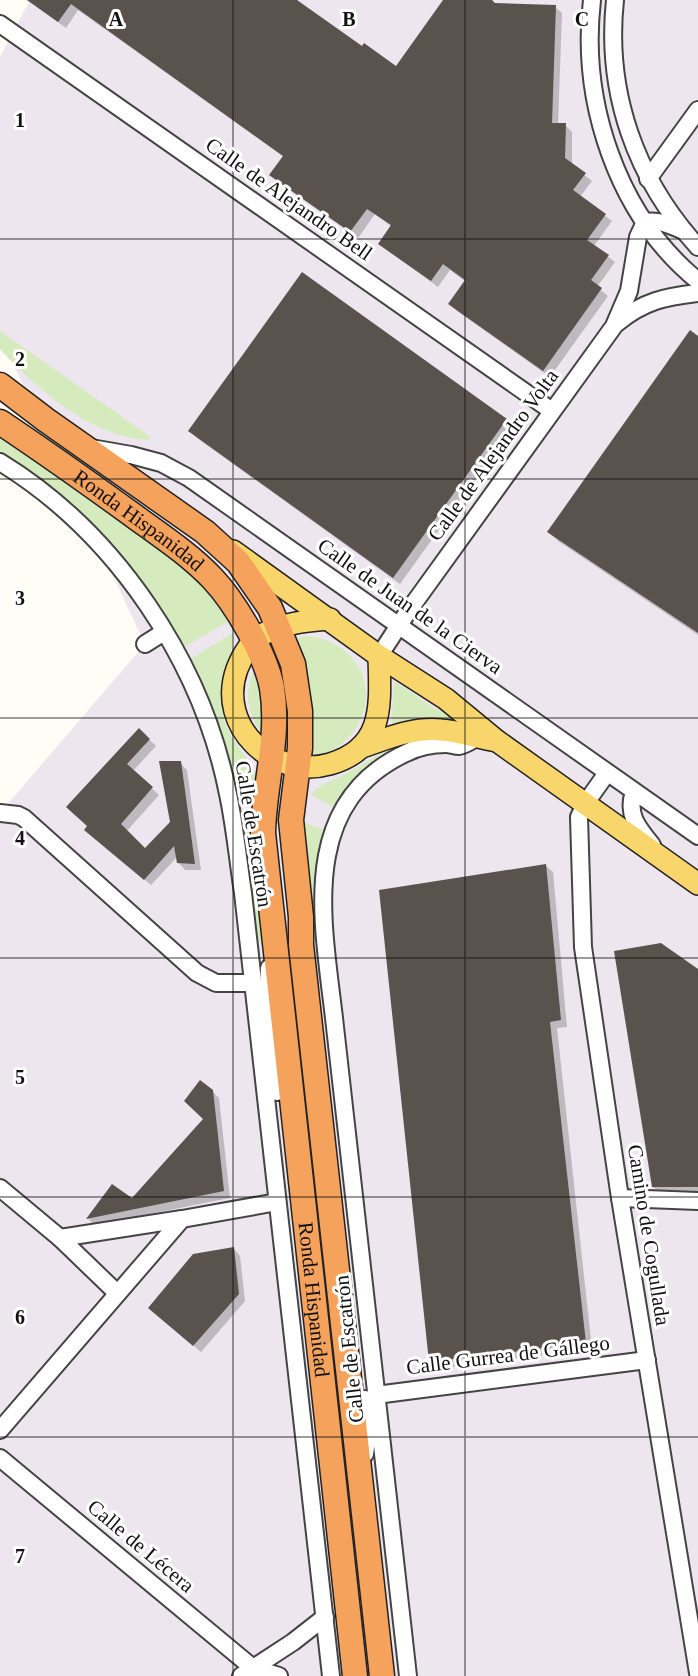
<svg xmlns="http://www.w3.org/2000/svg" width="698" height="1676" viewBox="0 0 698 1676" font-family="'Times New Roman',serif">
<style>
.industrial{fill:#eee6ef}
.green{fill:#d5ebbd}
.shadow{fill:#0003}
.building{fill:#5a524d}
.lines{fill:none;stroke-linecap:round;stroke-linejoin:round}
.minor-casing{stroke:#444;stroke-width:20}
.major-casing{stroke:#222;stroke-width:24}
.highway-casing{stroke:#222;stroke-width:27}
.minor{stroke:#fff;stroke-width:16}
.major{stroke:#f9d66b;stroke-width:21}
.highway{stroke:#f5a25d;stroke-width:24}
.grid{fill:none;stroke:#111;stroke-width:1.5;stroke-opacity:0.55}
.labels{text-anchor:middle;stroke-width:6;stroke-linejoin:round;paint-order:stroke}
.street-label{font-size:21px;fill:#111;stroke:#fff}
.grid-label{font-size:20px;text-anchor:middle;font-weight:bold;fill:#111;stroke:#fff;stroke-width:6;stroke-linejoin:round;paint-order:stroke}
</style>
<rect width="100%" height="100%" fill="#fffdf5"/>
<polygon class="industrial" points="30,0 698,0 698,1676 0,1676 0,813 145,644 0,337 0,57"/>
<g class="green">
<path d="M0 331 148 435 150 438 149 440C94 439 35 388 0 349Z"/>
<path d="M0 438 40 464 184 568 201 585 229 621 184 647C153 598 121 549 77 510 53 488 26 470 0 452Z"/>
<path d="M233 633C233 647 229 657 225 670 220 686 220 705 225 721 233 749 257 759 257 788L234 786C223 742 211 699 189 660Z"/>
<path d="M302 636C362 637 389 702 343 743 336 749 324 755 314 755L312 752C315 713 310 676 298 639Z"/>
<path d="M253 673H256L262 693 265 737C249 720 243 695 253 673Z"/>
<path d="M396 682 435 709 445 708 462 723 392 726C391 722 394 691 394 683Z"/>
<path d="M401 744V747C370 764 357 781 335 808L311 795C322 781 337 780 351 771 369 761 382 750 401 744Z"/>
<polygon points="240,810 254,812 264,922 260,943 256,941"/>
<path d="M303 822 324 830C313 865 312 896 316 932H313Z"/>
</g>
<g class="shadow">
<polygon points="27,0 294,0 362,48 396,68 444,0 489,0 495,4 555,7 562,13 558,125 565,125 572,132 572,165 592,181 580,197 612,221 594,246 615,262 597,287 608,296 550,377 457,311 450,304 466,282 450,270 438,287 387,250 392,227 375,214 358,238 278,182 271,175 284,157 78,10 66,28"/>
<polygon points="303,274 506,420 513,427 400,584 197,438 190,431"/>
<polygon points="698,338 698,635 558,541 549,532"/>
<polygon points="139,730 156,746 133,771 159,795 126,832 145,850 171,822 180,763 187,770 201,870 185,870 178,862 177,857 151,885 93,836"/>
<polygon points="546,866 553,872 567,1027 557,1028 592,1349 437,1369 431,1362"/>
<polygon points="698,971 698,1196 663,1196 653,1187"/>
<polygon points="212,1091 219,1098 230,1198 94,1225 88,1218 132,1200 204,1119"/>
<polygon points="234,1249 240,1256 245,1301 201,1352 157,1314"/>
</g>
<g class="building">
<polygon points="27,0 297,0 362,46 364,43 396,66 443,0 492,0 495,3 556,5 552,123 566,123 565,158 586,173 573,190 606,214 587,240 609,255 591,280 602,288 543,371 448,304 465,280 443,264 431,281 378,244 391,225 367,209 350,232 269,175 283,156 71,4 58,22"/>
<polygon points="302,272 507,419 393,578 188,431"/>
<polygon points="690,330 698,336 698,633 547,532"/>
<polygon points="139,728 150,739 127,764 153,787 121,824 145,848 170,822 159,761 181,761 195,864 177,863 174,846 144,880 84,830 87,826 66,807"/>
<polygon points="546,864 561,1020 550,1022 586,1343 429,1362 379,890"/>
<polygon points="661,943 698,969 698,1187 652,1187 614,951"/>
<polygon points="200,1080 213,1090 224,1191 86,1219 112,1184 132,1198 203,1119 184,1101"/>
<polygon points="234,1247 239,1294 193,1346 148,1308 193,1254"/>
</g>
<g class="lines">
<g class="minor-casing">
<g id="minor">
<path d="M592 0C580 102 617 215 698 281"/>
<path d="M615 0C605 93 636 179 698 247"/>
<polyline points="0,24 552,411"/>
<polyline points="648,179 698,110"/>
<path d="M617 323C644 301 664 297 698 293"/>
<polyline points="91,448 131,455 161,463 189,478 698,836"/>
<path d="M0 462C116 533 202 662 228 794 235 827 238 860 243 893L331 1676"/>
<polyline points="145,644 164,632"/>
<path d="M379 656 409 610 614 326 629 291 638 237 645 222C660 220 670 225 684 231"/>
<polyline points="607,773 585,804 579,817 583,947 620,1198 698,1673"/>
<path d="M634 792C626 814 638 828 652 845"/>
<polyline points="0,813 18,815 24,818 197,973 216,983 252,983"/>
<polyline points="269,968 267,1005 277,1092"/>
<polyline points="0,1188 60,1238 117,1293"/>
<polyline points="620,1198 698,1201"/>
<polyline points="60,1238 182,1219 277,1202"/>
<polyline points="376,1395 647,1360"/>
<polyline points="0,1430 182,1219"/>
<polyline points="365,1454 367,1439 365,1399"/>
<polyline points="0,1458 253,1668 279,1676"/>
<polyline points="241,1676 293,1642 325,1617"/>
<path d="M408 1676 334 1018C323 922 297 804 406 753 418 747 432 744 446 744 450 744 455 746 459 746 465 745 471 741 476 738"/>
</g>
</g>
<g class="major-casing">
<g id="major">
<polyline points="233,551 379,656 446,699 497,741 698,884"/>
<path d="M330 619C307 621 281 623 260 636 249 644 242 656 237 669 216 727 274 780 330 764 386 748 380 702 379 656"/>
<path d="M362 747C388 738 413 727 441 730 460 731 478 738 497 741"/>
</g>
</g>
<g class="highway-casing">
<g id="highway">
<polyline points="0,385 46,420 205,532 238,562 270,608 293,664 300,711 300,748 291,820 301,917 301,945 382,1676"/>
<path id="s1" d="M0 422C45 452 90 484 134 516 160 535 189 554 212 578 235 602 266 655 272 688 280 737 264 784 263 833L355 1676"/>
</g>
</g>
<use href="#minor" class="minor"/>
<use href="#major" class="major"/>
<use href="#highway" class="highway"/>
</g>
<path class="grid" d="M233 0V1676M465 0V1676M0 239H698M0 479H698M0 718H698M0 958H698M0 1197H698M0 1437H698"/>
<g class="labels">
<g class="street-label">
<text transform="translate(289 199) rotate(35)" y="7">Calle de Alejandro Bell</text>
<text transform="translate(493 455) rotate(-54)" y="7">Calle de Alejandro Volta</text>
<text dy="7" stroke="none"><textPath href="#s1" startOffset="170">Ronda Hispanidad</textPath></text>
<text transform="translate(410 606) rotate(35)" y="7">Calle de Juan de la Cierva</text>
<text transform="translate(254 834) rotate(81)" y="7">Calle de Escatrón</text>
<text transform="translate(649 1235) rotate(81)" y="7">Camino de Cogullada</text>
<text dy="7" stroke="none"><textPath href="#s1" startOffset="1005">Ronda Hispanidad</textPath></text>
<text transform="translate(349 1349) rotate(-96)" y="7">Calle de Escatrón</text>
<text transform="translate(508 1355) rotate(-7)" y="7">Calle Gurrea de Gállego</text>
<text transform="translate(141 1546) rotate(40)" y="7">Calle de Lécera</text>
</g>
</g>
<g class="grid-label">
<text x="116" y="26">A</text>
<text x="349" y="26">B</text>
<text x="582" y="26">C</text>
<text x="20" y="127">1</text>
<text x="20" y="366">2</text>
<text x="20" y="605">3</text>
<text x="20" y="845">4</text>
<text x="20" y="1084">5</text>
<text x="20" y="1324">6</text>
<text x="20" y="1563">7</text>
</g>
</svg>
